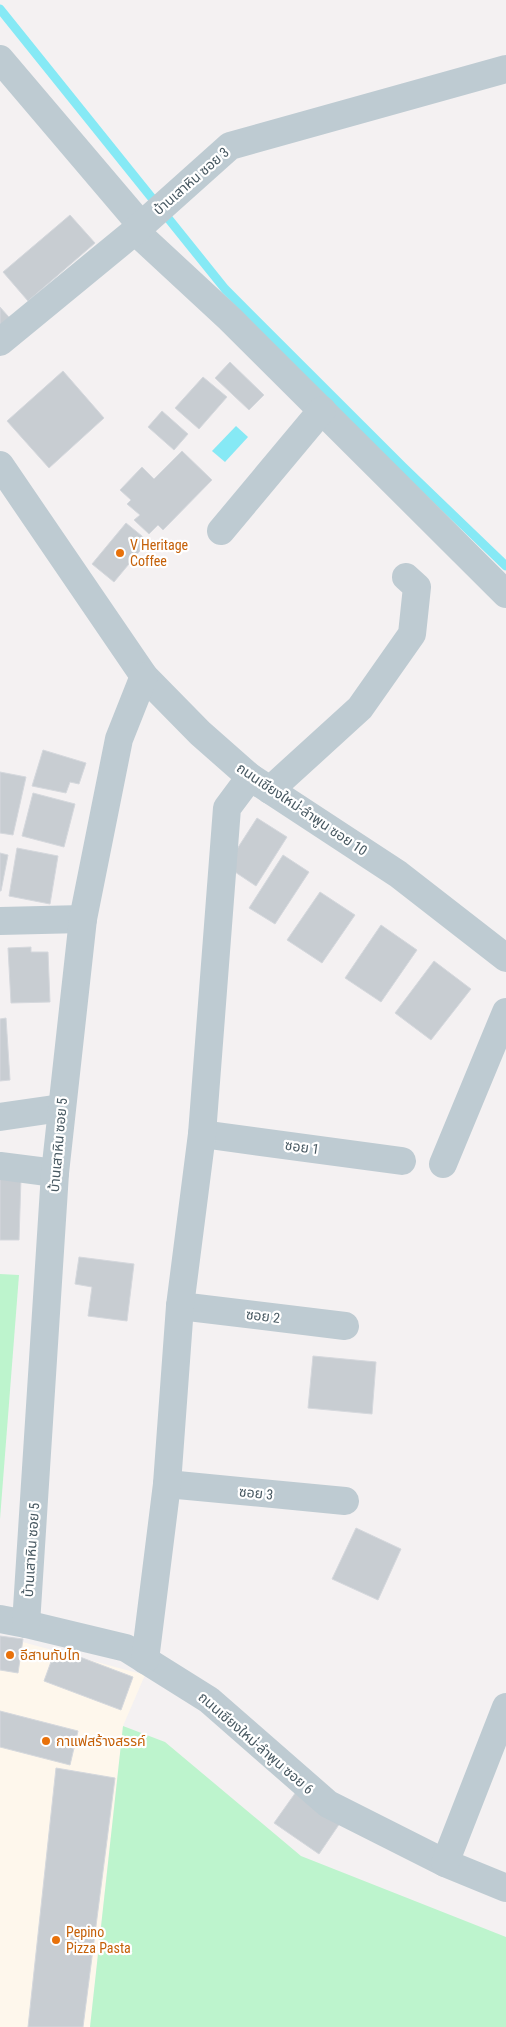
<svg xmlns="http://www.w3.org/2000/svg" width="506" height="2027" viewBox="0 0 506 2027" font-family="'Roboto Condensed','Noto Sans Thai',sans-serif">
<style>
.commercial{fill:#fef7ec}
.green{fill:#bdf4cd}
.water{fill:#86e9f5}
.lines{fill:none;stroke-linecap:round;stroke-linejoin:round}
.stream{stroke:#86e9f5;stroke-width:9}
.building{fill:#c8cdd2;stroke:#d5d8dd}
.minor{stroke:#becbd2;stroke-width:28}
.food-dot{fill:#e8710a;stroke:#fff;stroke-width:2}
.labels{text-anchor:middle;stroke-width:4.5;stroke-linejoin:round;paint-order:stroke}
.street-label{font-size:14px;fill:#475861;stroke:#fff}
.food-label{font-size:14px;fill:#c56008;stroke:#fff;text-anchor:start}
</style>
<rect width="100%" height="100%" fill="#f4f1f2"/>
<polygon class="commercial" points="0,1636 145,1675 123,1726 90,2027 0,2027"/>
<g class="green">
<polygon points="0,1274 19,1275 0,1519"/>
<polygon points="123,1726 165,1742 301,1856 506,1937 506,2027 90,2027"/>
</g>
<polygon class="water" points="236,426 248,437 225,462 212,451"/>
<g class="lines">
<polyline class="stream" points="0,9 225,289 403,467 506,566"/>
</g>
<g class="building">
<polygon points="70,215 95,243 28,301 3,272"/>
<polygon points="0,307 15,324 0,336"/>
<polygon points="230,362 264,395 249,410 215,378"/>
<polygon points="63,371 104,418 49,468 7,421"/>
<polygon points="203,377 227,397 199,429 175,408"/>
<polygon points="162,411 188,434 174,450 148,427"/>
<polygon points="182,451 212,480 163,530 158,525 149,534 134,520 140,515 127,504 131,500 120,490 142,467 154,479"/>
<polygon points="126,523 148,541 114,582 92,564"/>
<polygon points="43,750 86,763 79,784 70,782 66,793 32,786"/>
<polygon points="0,772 26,777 13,835 0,833"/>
<polygon points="33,793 75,804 64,847 22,836"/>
<polygon points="257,818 287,837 256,886 226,866"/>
<polygon points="17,848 58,856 50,904 9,896"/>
<polygon points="0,853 8,855 1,891 0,891"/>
<polygon points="283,855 309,872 275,924 249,908"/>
<polygon points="320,892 355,915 322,963 287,940"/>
<polygon points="381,925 417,950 381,1002 345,978"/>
<polygon points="31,947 31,952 48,952 50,1002 11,1003 8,948"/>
<polygon points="434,961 471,989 431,1040 395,1013"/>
<polygon points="6,1018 10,1080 0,1081 0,1019"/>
<polygon points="0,1177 21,1178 19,1240 0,1240"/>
<polygon points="79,1257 134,1264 127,1321 88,1316 92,1287 75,1284"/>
<polygon points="313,1356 376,1362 372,1414 308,1408"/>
<polygon points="356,1528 401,1549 378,1600 332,1579"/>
<polygon points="0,1636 23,1639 18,1673 0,1670"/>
<polygon points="56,1648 133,1677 121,1710 44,1681"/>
<polygon points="0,1711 78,1731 70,1765 0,1747"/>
<polygon points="56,1768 115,1778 83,2027 28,2027"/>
<polygon points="296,1792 340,1823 319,1854 274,1823"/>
</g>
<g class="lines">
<g class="minor">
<polyline points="0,59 141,225"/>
<polyline points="135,231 230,319 506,594"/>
<polyline points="0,342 135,231 230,146 506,69"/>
<polyline points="0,465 144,676 200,733 250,777 398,874 506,958"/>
<polyline points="221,531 322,410"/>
<polyline points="270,790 360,708 412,634 417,587 406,577"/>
<polyline points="0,921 83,919"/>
<polyline points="0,1117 61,1108"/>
<polyline points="202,1134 402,1161"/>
<polyline points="443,1164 506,1012"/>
<polyline points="0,1166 55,1173"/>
<polyline points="180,1306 345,1326"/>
<polyline points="167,1484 345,1501"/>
<polyline points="0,1619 26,1624 126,1648 209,1700 328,1804 445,1863 506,1888"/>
<polyline points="26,1624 55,1173 83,919 119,739 144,676"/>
<polyline points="145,1660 167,1484 180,1306 202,1134 227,808 250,777"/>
<polyline points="445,1863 506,1707"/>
</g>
</g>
<g class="food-dot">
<circle cx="120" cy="553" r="5"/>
<circle cx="10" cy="1655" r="5"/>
<circle cx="46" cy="1741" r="5"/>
<circle cx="56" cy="1940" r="5"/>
</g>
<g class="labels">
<g class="street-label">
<text transform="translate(191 181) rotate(-41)" y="5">บ้านเสาหิน ซอย 3</text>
<text transform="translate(302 809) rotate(34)" y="5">ถนนเชียงใหม่-ลำพูน ซอย 10</text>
<text transform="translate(58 1145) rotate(-85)" y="5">บ้านเสาหิน ซอย 5</text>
<text transform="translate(302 1147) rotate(8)" y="5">ซอย 1</text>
<text transform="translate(263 1316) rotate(7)" y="5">ซอย 2</text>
<text transform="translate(256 1493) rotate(6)" y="5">ซอย 3</text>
<text transform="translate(31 1550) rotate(-86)" y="5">บ้านเสาหิน ซอย 5</text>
<text transform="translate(256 1743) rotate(41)" y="5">ถนนเชียงใหม่-ลำพูน ซอย 6</text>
</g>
<g class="food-label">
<text x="130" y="550">V Heritage<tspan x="130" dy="16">Coffee</tspan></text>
<text x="20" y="1660">อีสานทับไท</text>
<text x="56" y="1746">กาแฟสร้างสรรค์</text>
<text x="66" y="1937">Pepino<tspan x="66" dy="16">Pizza Pasta</tspan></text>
</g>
</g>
</svg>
